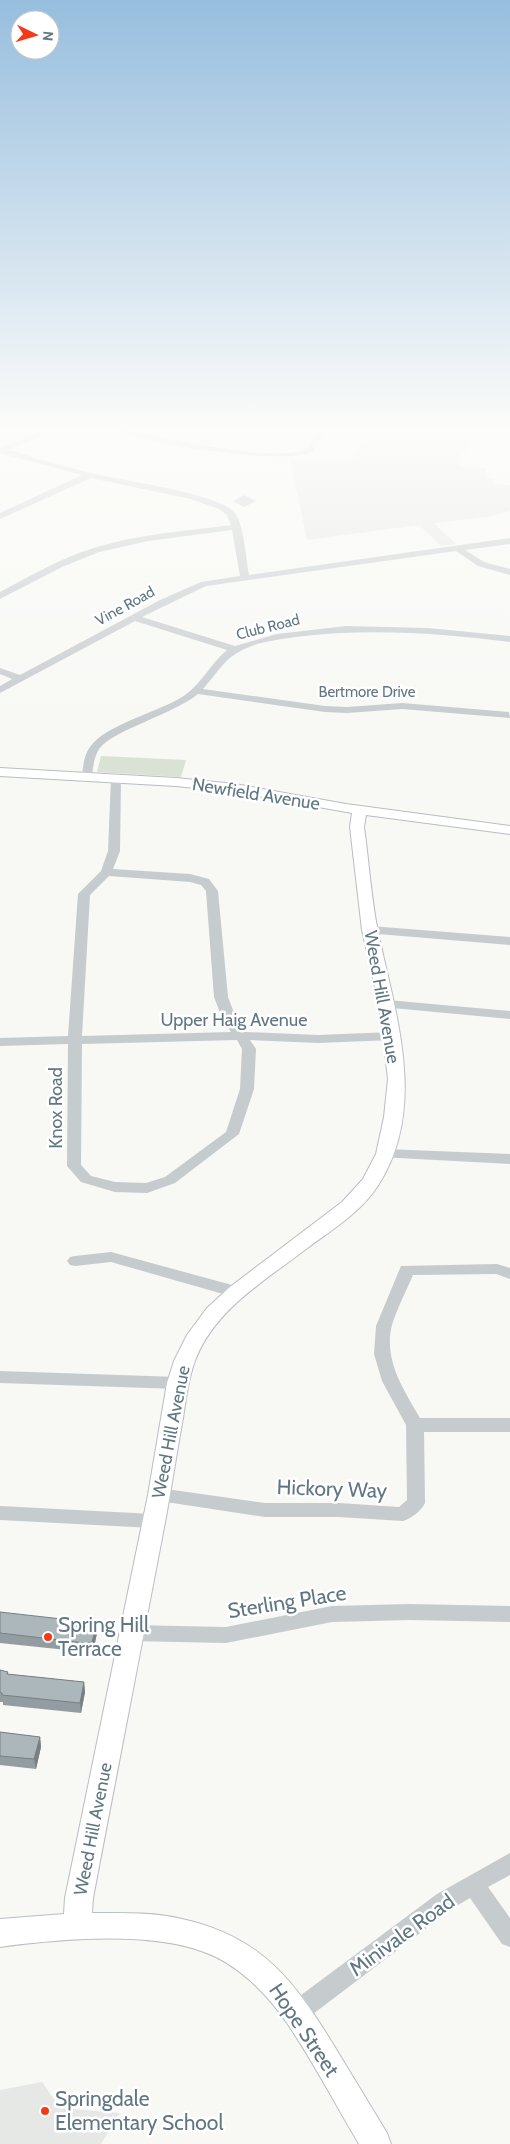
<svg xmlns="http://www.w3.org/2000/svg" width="510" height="2144" viewBox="0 0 510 2144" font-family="Cabin,sans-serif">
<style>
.built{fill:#e6e8e6}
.green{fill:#dae1d5}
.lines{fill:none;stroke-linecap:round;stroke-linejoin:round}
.major-casing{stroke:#b8bec1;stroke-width:2}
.minor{fill:#c6cbce;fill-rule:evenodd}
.major{fill:#fff;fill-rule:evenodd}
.wall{fill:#939da1}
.shaded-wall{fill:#788083}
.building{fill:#abb7bb;stroke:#788083}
.poi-dot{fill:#f53918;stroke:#fff;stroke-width:2}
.labels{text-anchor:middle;stroke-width:5;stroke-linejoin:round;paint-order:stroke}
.far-street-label{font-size:15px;fill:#607783;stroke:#fff}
.street-label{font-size:18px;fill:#607783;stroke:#fff}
.near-street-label{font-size:21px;fill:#607783;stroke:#fff}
.near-poi-label{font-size:21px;fill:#607783;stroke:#fff;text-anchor:start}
</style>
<rect width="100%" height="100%" fill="#f8f8f5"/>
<g class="built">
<polygon points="370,427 510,427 510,441 468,440 466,452 460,452 458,466 486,468 486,479 492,479 493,484 510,485 510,511 488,517 434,523 456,544 441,546 419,525 307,540 290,459 352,459"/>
<polygon points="42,2082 60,2108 120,2113 101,2144 0,2144 0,2090"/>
</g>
<polygon class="green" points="101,756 186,760 181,777 97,772"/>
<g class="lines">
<g class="major-casing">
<path id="major" d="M0 768 176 778 235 784 346 804 510 826V834L366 815 364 827C369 862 371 898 378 932 395 1013 428 1106 379 1184 363 1210 335 1228 310 1246 269 1278 214 1309 195 1361 188 1379 186 1399 183 1418 177 1451 172 1484 166 1517 142 1644 117 1771 93 1898L92 1913C122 1913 153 1912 182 1919 263 1937 295 1982 336 2049 353 2077 370 2105 387 2133L391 2144H359C335 2104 313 2061 287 2023 267 1994 238 1964 204 1952 149 1931 58 1939 0 1947V1919L64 1914 65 1898 148 1495 167 1383 174 1361 187 1335 207 1308 230 1287 342 1202 363 1179 376 1154 384 1117 388 1079 379 1004 362 930 350 827 352 813 235 792 176 786 0 776Z"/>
</g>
<g class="minor">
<path d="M51 427H61L9 450C36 458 63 466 90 473 119 480 217 493 234 512 244 523 246 559 249 575L510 538V544L465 550 484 562 510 569V575L478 566 456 551 206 586 142 617 235 646 277 634 346 626 428 628 510 636V642C438 633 368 628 296 637 276 640 254 642 237 653 223 661 214 677 203 689L325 706 347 707 402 703 509 712 510 718 402 709 347 713 325 712 198 694C174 714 113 730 99 749 94 757 93 767 92 776L91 778H83L82 776C83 766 84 755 90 747 106 724 160 712 185 695 202 683 211 663 227 650L135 621 0 693V686L12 679 0 674V668L20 675 160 600 201 582 240 576 232 530 148 541 99 552 62 567 0 599V592C30 576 61 558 94 548 139 534 185 531 231 525L227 515 219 509 191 499 91 478 0 519V513L82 475 0 453V448Z"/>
<path d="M111 427C126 426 141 433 156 436 184 442 285 463 307 448L318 431 288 429 284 427H328L313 451C291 467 133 443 111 427Z"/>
<polygon points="244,495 256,501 244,507 233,501"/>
<path d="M116 775 121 778 120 851 113 869 190 874 209 879 218 891 228 997 236 1018 245 1032 318 1035 392 1032 399 1036 392 1040 318 1043 250 1040 256 1049 254 1089 239 1134 175 1183 147 1193 115 1192 81 1182 67 1166 68 1044 0 1046V1038L68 1036 78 894 101 871 108 851 111 778ZM109 876 190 882 201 885 206 891 214 997 222 1018 231 1032 82 1036 90 895ZM237 1040 242 1049 240 1089 226 1132 165 1177 146 1183 115 1182 91 1176 81 1165 82 1044Z"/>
<polygon points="370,926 510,937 510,945 366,933 364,930 366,927"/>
<polygon points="387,1000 510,1011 510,1019 382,1007 380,1004"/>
<polygon points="385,1149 510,1154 510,1164 380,1157 378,1154 380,1151"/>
<polygon points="111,1252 243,1288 245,1292 243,1296 237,1298 111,1262 75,1266 70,1265 67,1261 70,1257 75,1256"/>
<path d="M497 1264 510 1268V1279L496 1274 413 1275C406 1292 397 1308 392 1325 383 1360 404 1390 420 1418H510V1432H424L425 1503C421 1511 412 1518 403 1521L339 1517H265L153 1500 150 1495 153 1490 159 1488 265 1503H339L399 1507 407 1500 406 1425 382 1381 374 1354 376 1326 401 1266Z"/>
<polygon points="0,1371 178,1377 184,1379 186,1383 184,1387 178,1389 0,1383"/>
<polygon points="0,1506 153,1514 159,1516 162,1521 159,1526 153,1528 0,1520"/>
<polygon points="410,1604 510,1606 510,1622 410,1620 332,1622 226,1643 131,1641 124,1639 121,1633 124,1627 131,1625 226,1627 332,1606"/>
<polygon points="510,1853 510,1875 488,1887 510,1918 510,1947 502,1944 470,1898 453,1908 305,2020 297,2023 289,2020 286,2012 289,2004 437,1894"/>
</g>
<use href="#major" class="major"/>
</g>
<g class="wall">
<polygon points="0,1612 97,1633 93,1652 86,1652 0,1643"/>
<polygon points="0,1670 8,1672 8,1674 84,1682 85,1692 81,1713 3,1705 3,1702 0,1702"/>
<polygon points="0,1732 40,1737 41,1747 36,1769 0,1765"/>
</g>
<g class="shaded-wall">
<polygon points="97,1623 97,1633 93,1652 92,1642"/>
<polygon points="84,1682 85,1692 81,1713 80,1703"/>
<polygon points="40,1737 41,1747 36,1769 34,1759"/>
</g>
<g class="building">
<polygon points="0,1612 97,1623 92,1642 85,1643 0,1633"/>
<polygon points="0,1670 8,1672 7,1674 84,1682 80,1703 2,1695 2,1693 0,1692"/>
<polygon points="0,1732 40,1737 34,1759 0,1756"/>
</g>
<linearGradient id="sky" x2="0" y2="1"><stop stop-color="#97bede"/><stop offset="0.59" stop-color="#fcfcfa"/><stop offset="1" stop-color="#fcfcfa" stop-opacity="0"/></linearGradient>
<rect width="510" height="727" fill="url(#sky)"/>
<g class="poi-dot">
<circle cx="48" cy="1637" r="5"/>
<circle cx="45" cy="2111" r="5"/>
</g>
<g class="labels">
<g class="far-street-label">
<text transform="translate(125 606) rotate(-29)" y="5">Vine Road</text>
<text transform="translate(268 627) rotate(-14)" y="5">Club Road</text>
<text x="367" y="697">Bertmore Drive</text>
</g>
<g class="street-label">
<text transform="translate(256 794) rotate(9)" y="6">Newfield Avenue</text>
<text transform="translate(382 997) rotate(80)" y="6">Weed Hill Avenue</text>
<text x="234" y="1026">Upper Haig Avenue</text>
<text transform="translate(56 1108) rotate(-90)" y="6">Knox Road</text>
<text transform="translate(171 1432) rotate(-79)" y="6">Weed Hill Avenue</text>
<text transform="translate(93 1829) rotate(-79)" y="6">Weed Hill Avenue</text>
</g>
<g class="near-street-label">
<text transform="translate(332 1489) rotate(2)" y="7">Hickory Way</text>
<text transform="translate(287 1602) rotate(-9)" y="7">Sterling Place</text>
<text transform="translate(402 1935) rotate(-36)" y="7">Minivale Road</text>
<text transform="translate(304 2030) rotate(56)" y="7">Hope Street</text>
</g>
<g class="near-poi-label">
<text x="58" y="1632">Spring Hill<tspan x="58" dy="24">Terrace</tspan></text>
<text x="55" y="2106">Springdale<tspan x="55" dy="24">Elementary School</tspan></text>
</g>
</g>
<g transform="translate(35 35) rotate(95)"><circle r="24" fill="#ffffff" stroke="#bfc9cd"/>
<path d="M0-4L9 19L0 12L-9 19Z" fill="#f53918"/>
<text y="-8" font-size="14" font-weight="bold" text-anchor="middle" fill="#607783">N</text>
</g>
</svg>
